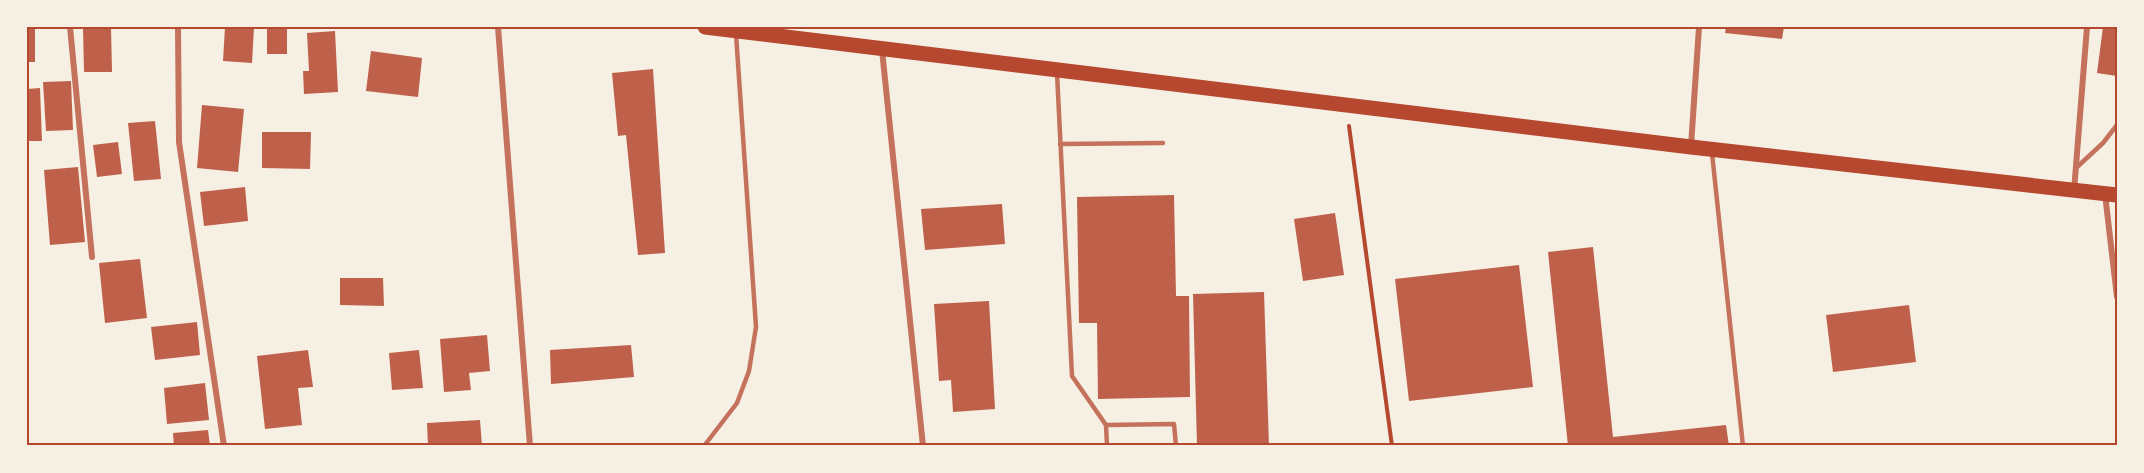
<svg xmlns="http://www.w3.org/2000/svg" width="2144" height="473" viewBox="0 0 2144 473" font-family="'Work Sans',sans-serif">
<style>
.building{fill:#bf614a}
.lines{fill:none;stroke-linecap:round;stroke-linejoin:round}
.path{stroke:#b5482f;stroke-width:4}
.service{stroke:#c5725c;stroke-width:4.5}
.minor{stroke:#c5725c;stroke-width:6}
.primary{stroke:#b5482f;stroke-width:15}
.neatline{fill:none;stroke:#b5482f;stroke-width:2}
</style>
<rect width="100%" height="100%" fill="#f6efe4"/>
<g class="building">
<rect x="27" y="27" width="8" height="35"/>
<polygon points="83,27 111,27 112,72 84,72"/>
<polygon points="225,27 254,27 252,63 223,61"/>
<rect x="267" y="27" width="20" height="27"/>
<polygon points="1726,27 1784,27 1782,39 1725,33"/>
<polygon points="2103,27 2117,27 2117,76 2097,73"/>
<polygon points="335,31 338,92 304,94 303,71 309,71 307,33"/>
<polygon points="371,51 422,58 418,97 366,91"/>
<polygon points="653,69 665,253 638,255 626,135 618,136 612,73"/>
<polygon points="71,81 73,130 46,131 43,82"/>
<polygon points="40,88 42,141 27,141 27,89"/>
<polygon points="202,105 244,109 238,172 197,168"/>
<polygon points="155,121 161,179 134,181 128,123"/>
<polygon points="262,132 311,132 310,169 262,168"/>
<polygon points="118,142 122,174 97,177 93,145"/>
<polygon points="78,167 85,242 50,245 44,170"/>
<polygon points="245,187 248,221 204,226 200,192"/>
<polygon points="1174,195 1176,296 1189,296 1190,397 1098,399 1097,323 1079,323 1077,197"/>
<polygon points="1002,204 1005,244 925,250 921,209"/>
<polygon points="1335,213 1344,275 1303,281 1294,219"/>
<polygon points="1593,247 1613,437 1726,425 1729,446 1568,446 1548,252"/>
<polygon points="140,259 147,318 105,323 99,263"/>
<polygon points="1519,265 1533,387 1409,401 1395,279"/>
<polygon points="340,278 383,278 384,306 340,305"/>
<polygon points="1264,292 1269,446 1197,446 1193,294"/>
<polygon points="989,301 995,409 953,412 951,380 939,381 934,304"/>
<polygon points="1909,305 1916,362 1833,372 1826,315"/>
<polygon points="197,322 200,355 155,360 151,327"/>
<polygon points="487,335 490,371 469,373 471,390 444,392 440,339"/>
<polygon points="631,345 634,377 551,384 550,350"/>
<polygon points="308,350 313,387 298,388 302,425 265,429 257,356"/>
<polygon points="419,350 423,388 392,390 389,353"/>
<polygon points="205,383 209,420 167,424 164,388"/>
<polygon points="480,420 482,446 428,446 427,423"/>
<polygon points="208,430 210,446 174,446 173,433"/>
</g>
<g class="lines">
<polyline class="path" points="1349,126 1392,446"/>
<g class="service">
<polyline points="1057,73 1072,376 1106,425 1107,446"/>
<polyline points="1060,144 1163,143"/>
<polyline points="1712,153 1743,446"/>
<polyline points="2076,168 2103,143 2117,125"/>
<polyline points="1106,425 1174,424 1176,446"/>
<polyline points="704,446 737,403 749,371 756,327 736,34"/>
</g>
<g class="minor">
<polyline points="70,27 92,257"/>
<polyline points="178,27 179,142 224,446"/>
<polyline points="498,27 530,446"/>
<polyline points="882,50 923,446"/>
<polyline points="1691,146 1699,27"/>
<polyline points="2074,191 2087,27"/>
<polyline points="2105,194 2117,297"/>
</g>
<polyline class="primary" points="705,27 1691,147 2117,195"/>
</g>
<rect width="2144" height="473" fill="none" stroke="#f6efe4" stroke-width="57"/>
<rect x="28" y="28" width="2088" height="416" class="neatline"/>
</svg>
